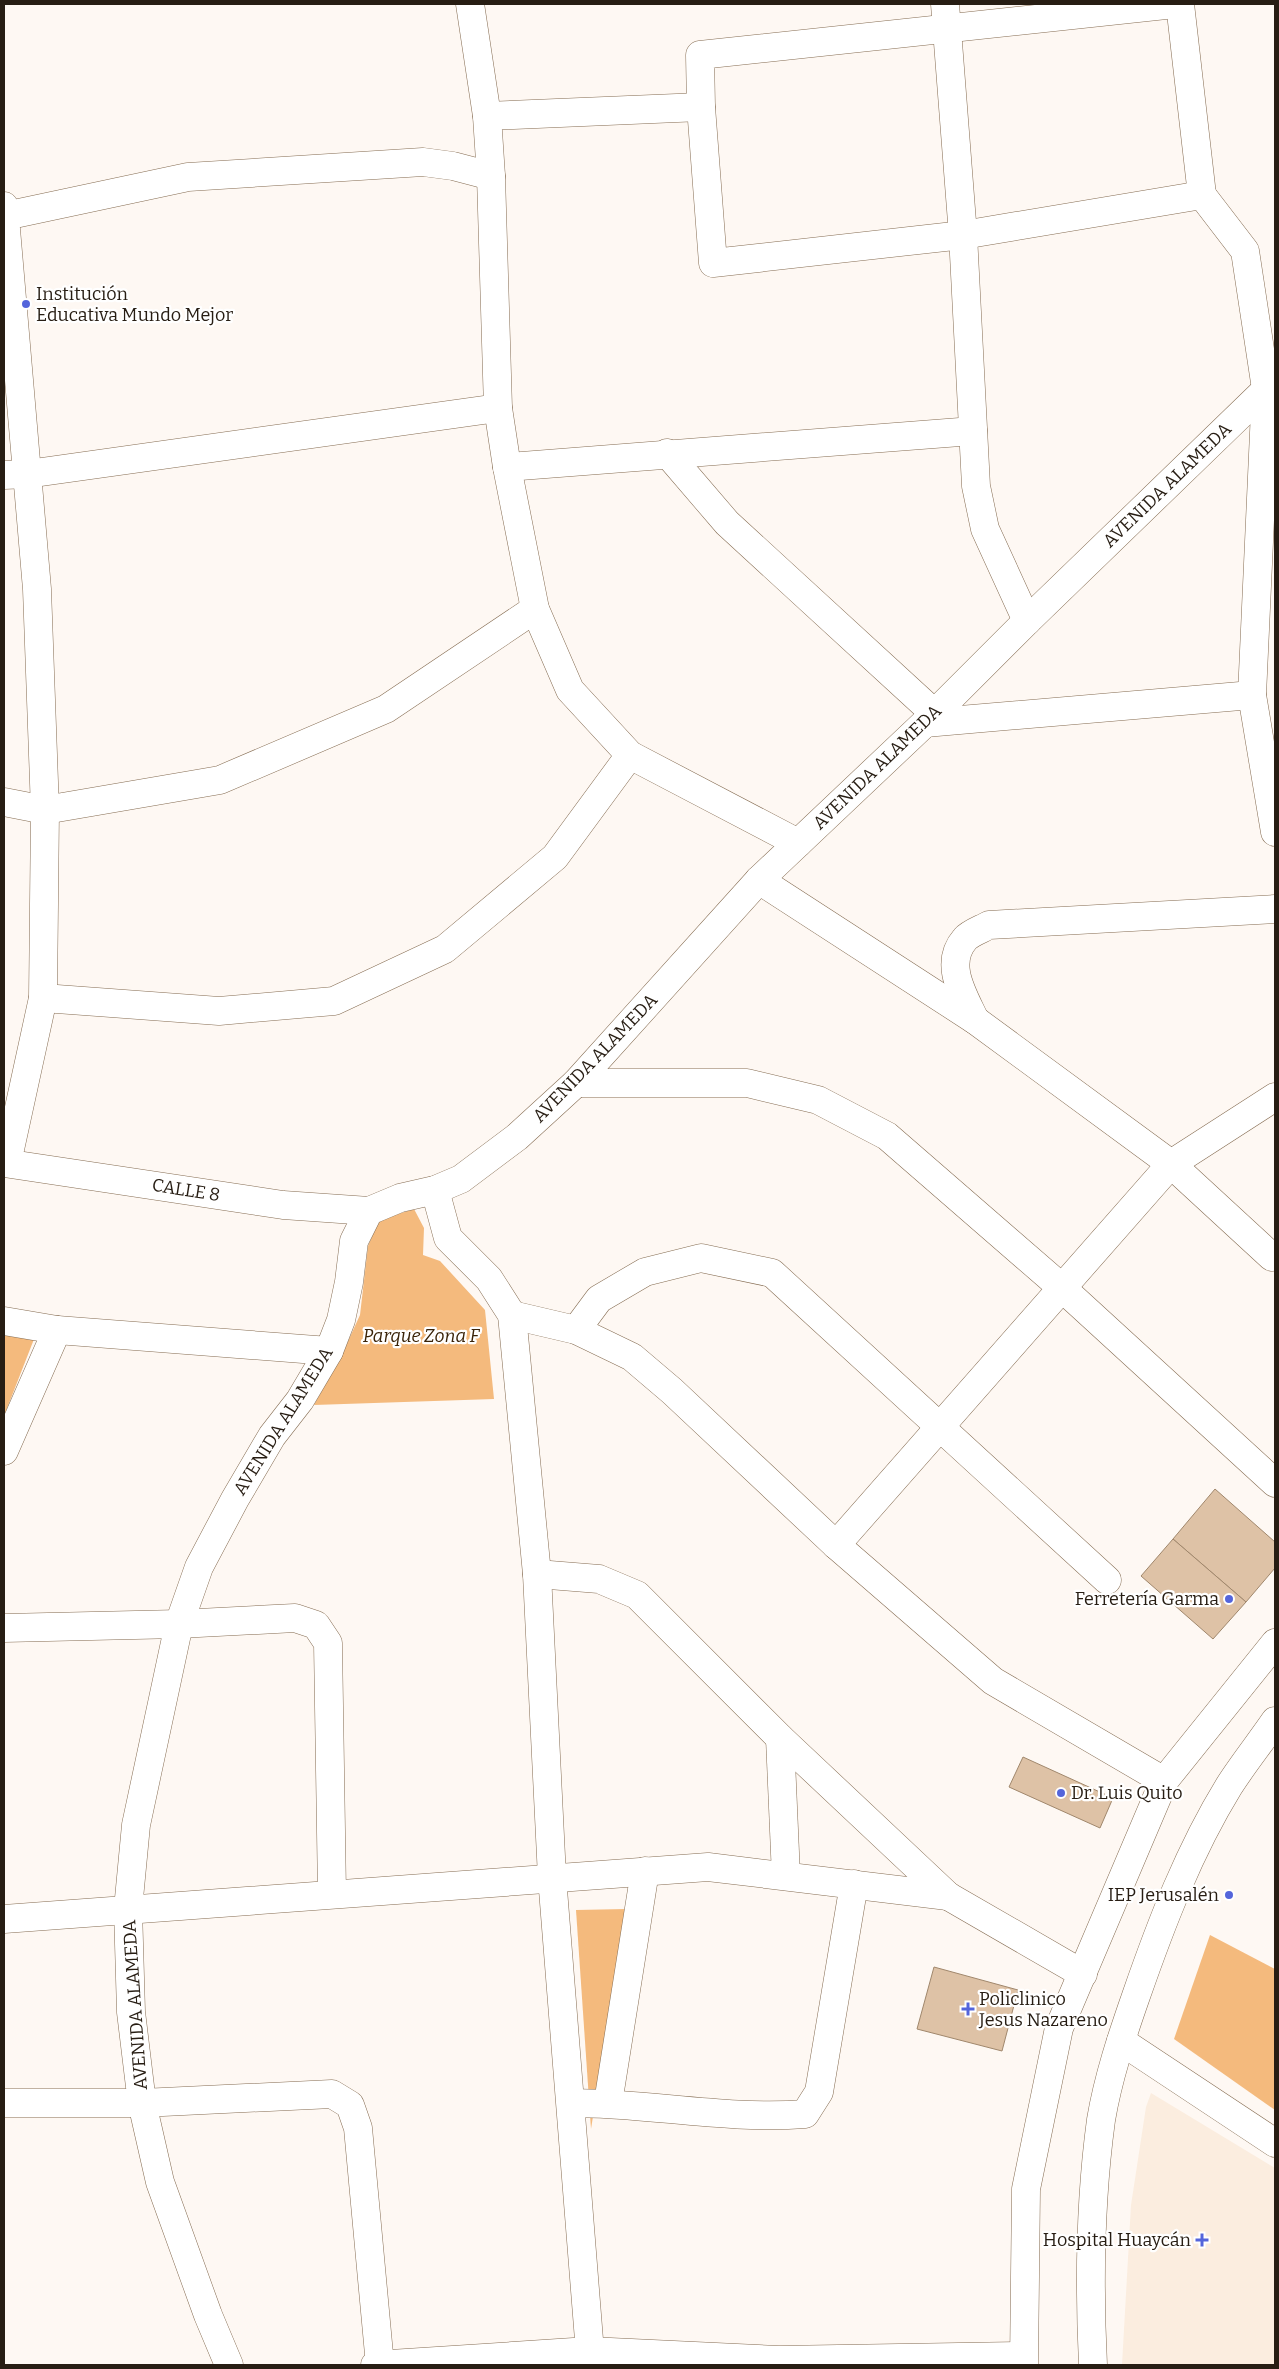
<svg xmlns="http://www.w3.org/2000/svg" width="1279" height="2369" viewBox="0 0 1279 2369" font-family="Bitter,serif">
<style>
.built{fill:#fbeddf}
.green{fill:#f4ba7d}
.building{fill:#dec2a6;stroke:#a0876c}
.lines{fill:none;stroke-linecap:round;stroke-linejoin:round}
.minor-casing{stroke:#866d53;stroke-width:29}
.major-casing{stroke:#866d53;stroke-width:29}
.minor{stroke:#fff;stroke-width:28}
.major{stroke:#fff;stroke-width:28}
.poi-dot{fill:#5465db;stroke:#fff;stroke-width:2}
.labels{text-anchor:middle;stroke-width:4.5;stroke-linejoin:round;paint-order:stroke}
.poi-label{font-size:18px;fill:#271d13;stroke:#fff;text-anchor:start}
.street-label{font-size:18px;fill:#271d13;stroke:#fff}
.park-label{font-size:18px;font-style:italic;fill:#3a2308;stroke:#fff}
</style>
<rect width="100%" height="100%" fill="#fef8f3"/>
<polygon class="built" points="1151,2093 1275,2168 1275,2365 1122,2365 1131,2205 1146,2107"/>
<g class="green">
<polygon points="414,1209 424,1228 423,1255 440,1261 485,1310 494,1399 314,1405 344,1350 360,1315 368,1246 379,1220"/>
<polygon points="4,1328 36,1334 4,1416"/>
<polygon points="626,1909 591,2129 576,1910"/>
<polygon points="1210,1935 1275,1969 1275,2110 1174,2039"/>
</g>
<g class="building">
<polygon points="1215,1489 1275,1542 1275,1568 1246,1602 1173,1539"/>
<polygon points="1173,1539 1246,1602 1213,1639 1141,1576"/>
<polygon points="1023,1757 1113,1798 1100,1828 1009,1787"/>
<polygon points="934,1967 1018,1990 1002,2051 917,2029"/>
</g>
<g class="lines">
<g class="minor-casing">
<g id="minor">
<polyline points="470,4 487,116 491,176 498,408 507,467 535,609 570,690 630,755 798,843"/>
<polyline points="945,4 963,235 976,486 985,529 1027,621"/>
<polyline points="1175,4 700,55 701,107 713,263 963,235 1202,195 1245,251 1266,389 1252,695 1275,832"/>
<polyline points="1180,4 1202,195"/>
<polyline points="487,116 701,107"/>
<polyline points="4,206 37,589 45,810 43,998 7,1163"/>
<polyline points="5,216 188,177 423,162 453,166 491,176"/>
<polyline points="667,453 727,523 934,713"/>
<polyline points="507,467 973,431"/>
<polyline points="4,475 27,474 498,408"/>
<polyline points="925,723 1252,695"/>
<polyline points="4,802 45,810 220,780 386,709 535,609"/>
<polyline points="759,880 975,1020 1171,1164 1272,1257 1275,1255"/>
<polyline points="43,998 219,1011 334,1001 445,949 555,857 630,755"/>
<path d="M975 1020C964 996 943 964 965 939 970 933 982 929 989 925L1275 909"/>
<polyline points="576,1083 747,1083 818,1100 887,1136 1061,1287 1275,1483"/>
<polyline points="4,1163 283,1205 369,1211"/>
<polyline points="435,1190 448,1238 489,1279 512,1315 537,1574 552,1877 591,2365"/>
<polyline points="512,1315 576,1330 632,1357 672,1391 836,1545 993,1681 1164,1781"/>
<polyline points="4,1321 57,1330 329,1351"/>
<polyline points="576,1330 599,1299 645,1272 701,1258 772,1273 1107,1580"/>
<polyline points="4,1451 57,1330"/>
<polyline points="836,1545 1171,1164 1275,1097"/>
<polyline points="537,1574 599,1579 637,1595 780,1738 948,1896 1083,1974"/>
<polyline points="4,1628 179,1624 295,1618 316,1625 328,1643 332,1894"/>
<polyline points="780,1738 786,1876"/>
<polyline points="4,1919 708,1867 948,1896"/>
<polyline points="1121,2041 1275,2143"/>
<polyline points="4,2103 142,2103 332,2094 350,2105 358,2128 380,2365"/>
<path d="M571 2103C649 2103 727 2120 805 2114L819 2092 854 1884"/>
<polyline points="608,2103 645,1871"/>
<polyline points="229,2365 208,2315 160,2182 142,2103 131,2012 128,1909 136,1825 179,1624 199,1567 235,1499 272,1436 300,1400 329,1351 341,1320 349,1282 354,1241 369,1211 400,1198 435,1190 461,1179 517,1137 576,1083 759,880 925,723 1027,621 1275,381"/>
<polyline points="375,2365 589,2351 779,2360 1023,2356"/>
</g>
</g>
<g class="major-casing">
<g id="major">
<polyline points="1024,2365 1026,2189 1059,2028 1164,1781 1275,1643"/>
<path d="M1093 2365C1089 2284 1090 2201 1101 2120 1108 2078 1122 2036 1136 1996 1161 1924 1189 1851 1229 1786 1243 1764 1260 1743 1275 1721"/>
</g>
</g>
<use href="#minor" class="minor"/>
<use href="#major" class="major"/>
</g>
<g class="poi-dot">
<circle cx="26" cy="304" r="5"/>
<circle cx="1229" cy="1599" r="5"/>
<circle cx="1061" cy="1793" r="5"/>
<circle cx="1229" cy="1895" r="5"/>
<path d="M965.5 2001.5h5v5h5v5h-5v5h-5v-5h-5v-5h5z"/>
<path d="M1199.5 2232.5h5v5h5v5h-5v5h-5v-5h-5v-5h5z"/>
</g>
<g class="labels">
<g class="poi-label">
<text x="36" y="300">Institución<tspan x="36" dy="21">Educativa Mundo Mejor</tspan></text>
<text x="1219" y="1605" text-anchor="end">Ferretería Garma</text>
<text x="1071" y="1799">Dr. Luis Quito</text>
<text x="1219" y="1901" text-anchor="end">IEP Jerusalén</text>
<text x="979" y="2005">Policlinico<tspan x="979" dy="21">Jesus Nazareno</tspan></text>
<text x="1191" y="2246" text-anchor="end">Hospital Huaycán</text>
</g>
<g class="street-label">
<text transform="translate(1167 485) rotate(-44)" y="6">AVENIDA ALAMEDA</text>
<text transform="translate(877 767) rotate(-44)" y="6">AVENIDA ALAMEDA</text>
<text transform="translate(595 1058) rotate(-46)" y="6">AVENIDA ALAMEDA</text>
<text transform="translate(186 1190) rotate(9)" y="6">CALLE 8</text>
<text transform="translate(283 1421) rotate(-58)" y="6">AVENIDA ALAMEDA</text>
<text transform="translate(135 2005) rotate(-94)" y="6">AVENIDA ALAMEDA</text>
</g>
<g class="park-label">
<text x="421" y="1342">Parque Zona F</text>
</g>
</g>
<rect width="1279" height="2369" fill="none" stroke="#271d13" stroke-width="10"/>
</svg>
